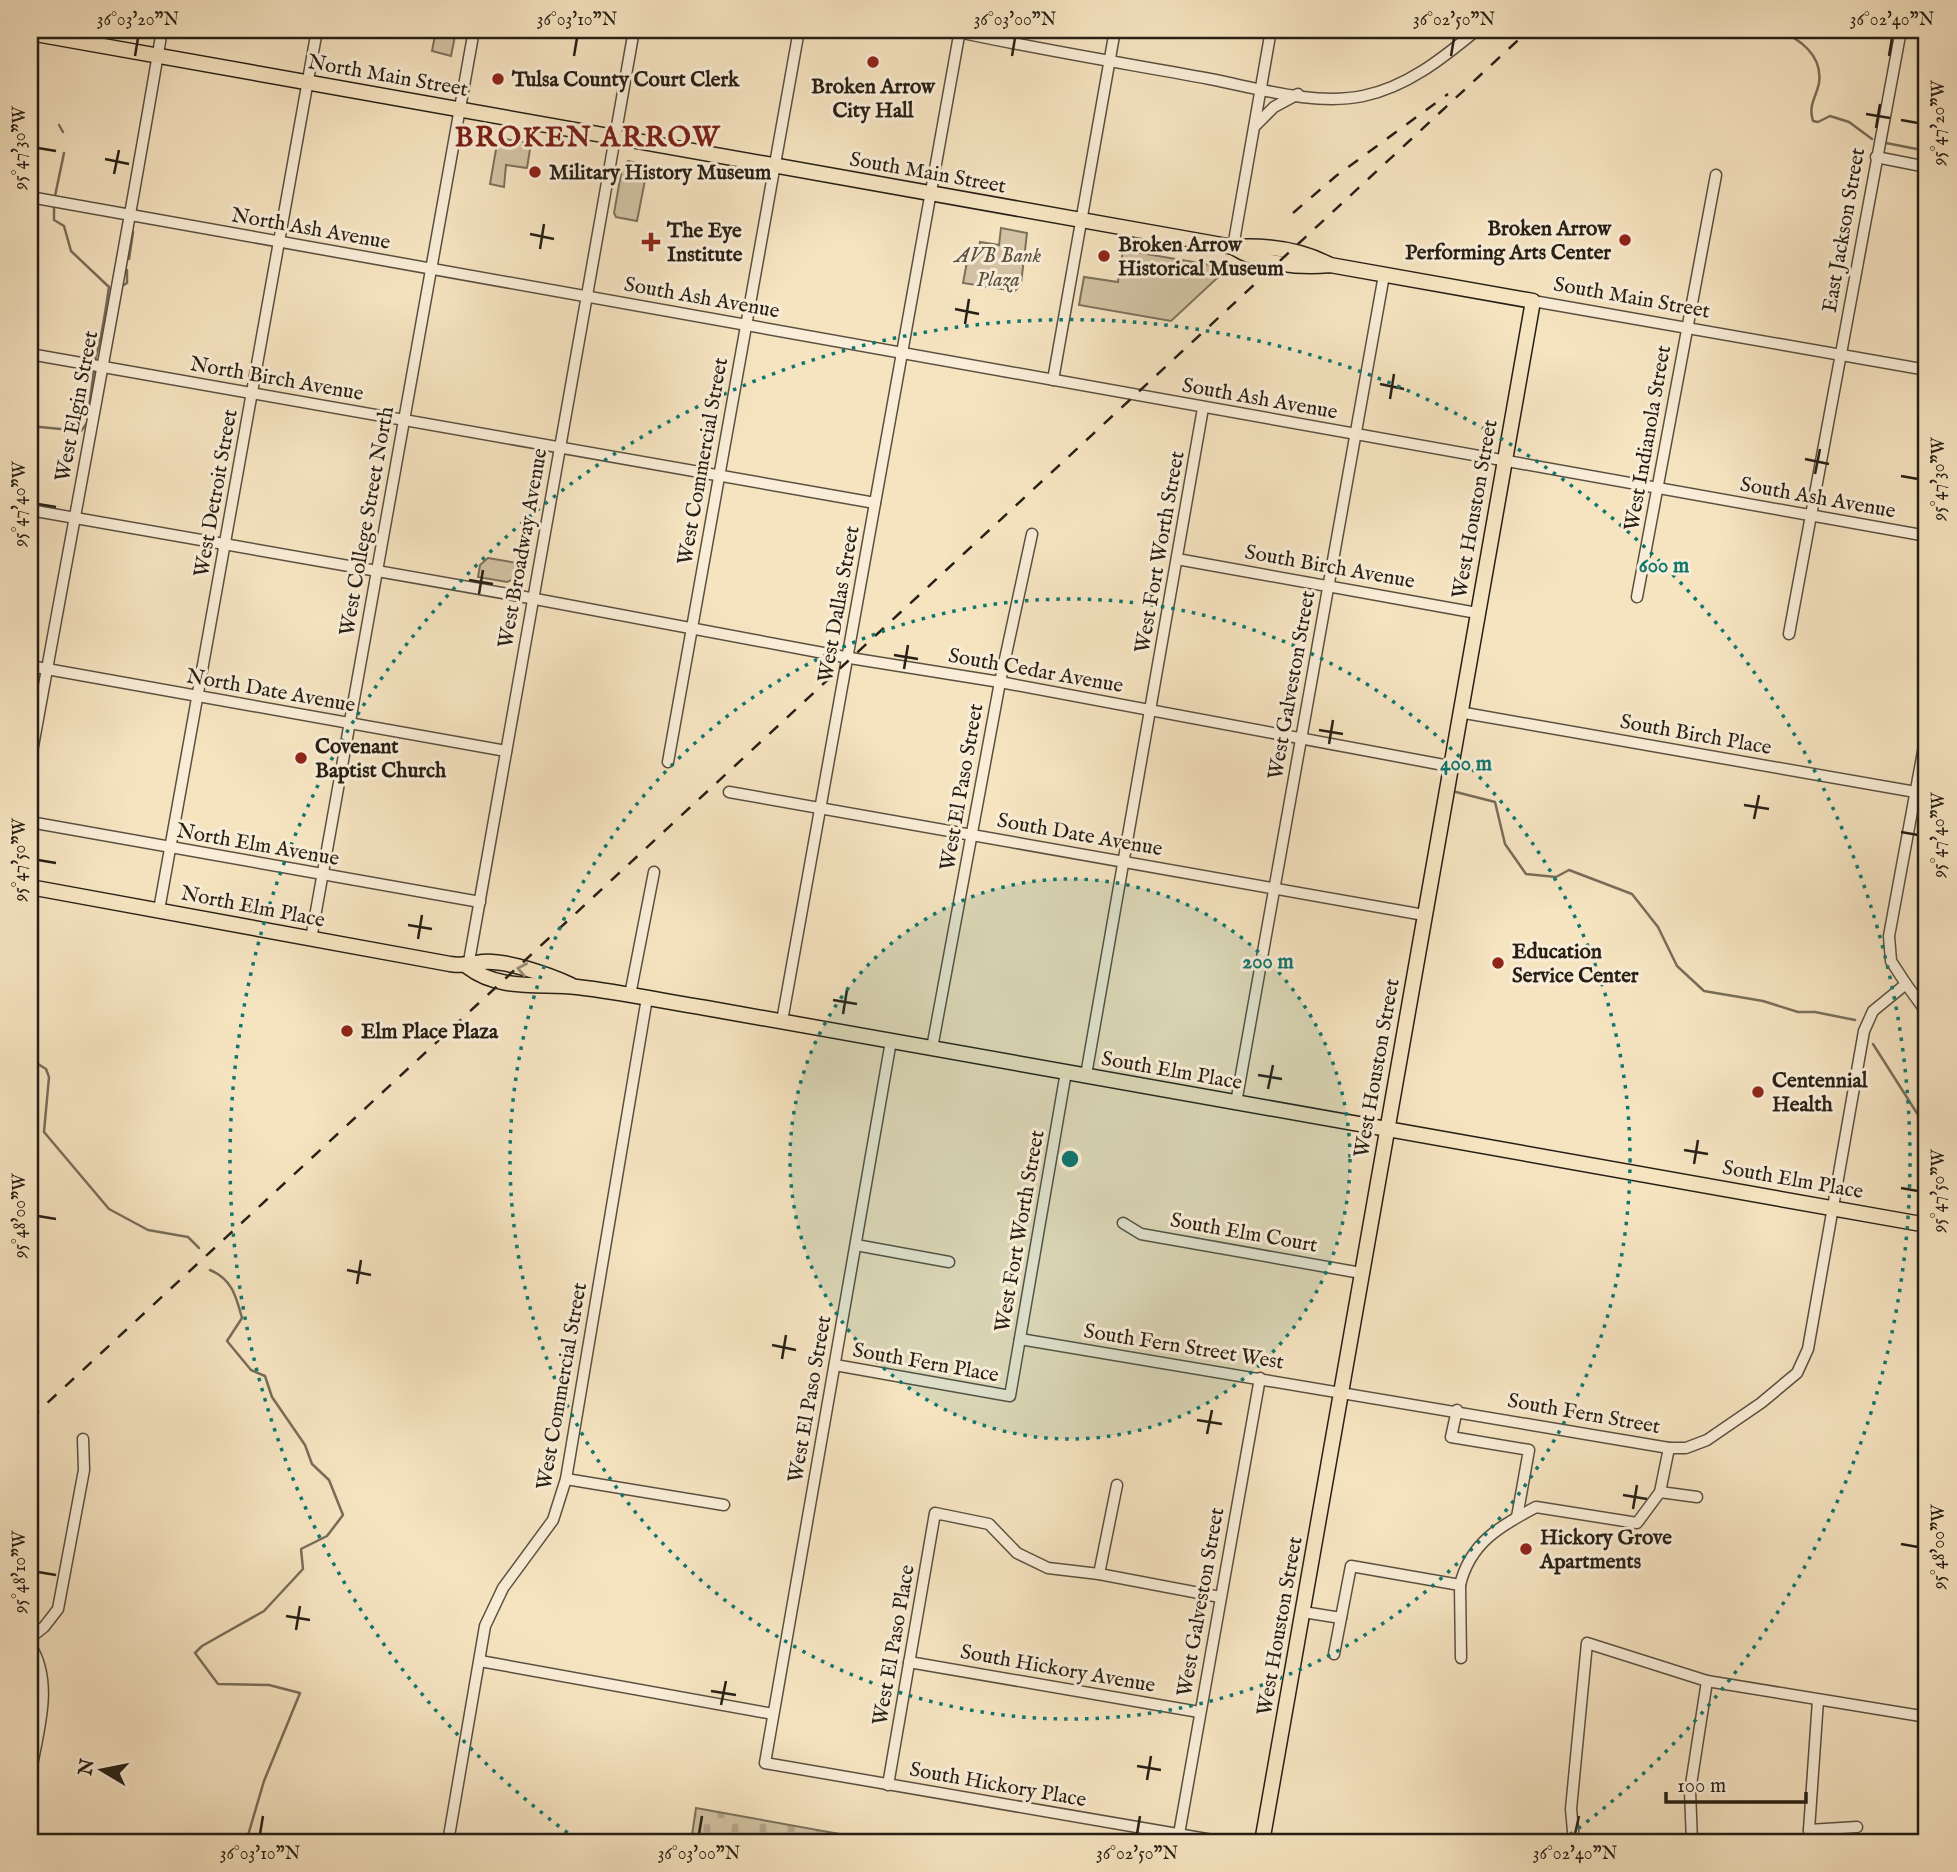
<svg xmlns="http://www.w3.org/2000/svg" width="1957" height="1872" viewBox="0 0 1957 1872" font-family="'IM FELL English',serif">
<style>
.cemetery{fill:url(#cemetery-stones);stroke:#7c715c;stroke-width:2}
.green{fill:#d3c3a4;stroke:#7c715c;stroke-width:2}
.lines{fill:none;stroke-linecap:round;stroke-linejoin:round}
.stream{stroke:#786d59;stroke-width:2.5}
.minor-casing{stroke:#5a5040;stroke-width:13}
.major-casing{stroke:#261f15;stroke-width:17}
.minor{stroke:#f9edd7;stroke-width:10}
.major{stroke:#f6e4c1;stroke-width:14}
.rail{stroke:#261f15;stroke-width:2.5;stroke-dasharray:12 12;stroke-linecap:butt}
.oneway{stroke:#988b74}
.ticks{fill:none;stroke:#261f15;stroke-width:2.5}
.ring{fill:none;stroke:#0f766e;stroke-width:3.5;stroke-dasharray:3.5 7}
.poi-dot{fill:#8f2418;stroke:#f9edd7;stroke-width:2.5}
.labels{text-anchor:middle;stroke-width:6;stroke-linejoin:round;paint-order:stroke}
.street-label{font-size:21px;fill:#261f15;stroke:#f9edd7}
.poi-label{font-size:21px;font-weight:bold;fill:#261f15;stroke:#f9edd7;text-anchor:start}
.park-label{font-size:21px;font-style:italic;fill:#5a5040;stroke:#f9edd7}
.district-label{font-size:28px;font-weight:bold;letter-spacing:2px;fill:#7a1f14;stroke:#f9edd7}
.centre{fill:#0f766e;stroke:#f9edd7;stroke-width:3.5}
.ring-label{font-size:21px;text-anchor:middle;font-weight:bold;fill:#0f766e;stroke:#f9edd7;stroke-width:6;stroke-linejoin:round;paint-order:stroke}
.neatline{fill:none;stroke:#261f15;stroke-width:2.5}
.ticks-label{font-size:18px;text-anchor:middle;fill:#261f15}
</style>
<defs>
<pattern id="cemetery-stones" width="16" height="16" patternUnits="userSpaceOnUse" patternTransform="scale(1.75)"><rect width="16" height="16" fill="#d3c3a4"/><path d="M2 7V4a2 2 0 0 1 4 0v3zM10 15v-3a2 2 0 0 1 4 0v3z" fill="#b5a78c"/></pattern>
</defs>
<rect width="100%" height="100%" fill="#f6e4c1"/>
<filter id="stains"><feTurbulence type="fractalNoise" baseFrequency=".00286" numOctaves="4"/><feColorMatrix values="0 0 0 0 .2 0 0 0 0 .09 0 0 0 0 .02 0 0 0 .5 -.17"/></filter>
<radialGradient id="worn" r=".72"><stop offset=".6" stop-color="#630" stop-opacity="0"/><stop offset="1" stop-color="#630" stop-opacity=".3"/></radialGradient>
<polygon class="cemetery" points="696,1808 884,1842 691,1842"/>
<g class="green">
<polygon points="436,30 456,31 451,56 432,51"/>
<polygon points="498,138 531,143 527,168 506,165 504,187 490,184"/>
<polygon points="628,161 648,165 637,221 616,217 614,213 622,168"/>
<polygon points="1001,228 1027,233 1021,284 1015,291 963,283 970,246 979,247 980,242 999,245"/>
<polygon points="1123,250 1228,268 1171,321 1079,305 1084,277 1118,282"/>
<polygon points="488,558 517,563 514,579 507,582 478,577 480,565"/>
</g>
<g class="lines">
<g class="stream">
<path d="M1777 30C1799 38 1823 55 1819 83 1816 98 1808 105 1813 121L1818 122 1830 116 1849 122 1872 139"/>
<polyline points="59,125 63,132"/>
<polyline points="1886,143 1927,151"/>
<polyline points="55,196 64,153"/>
<path d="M54 206V220L64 226 71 251 109 287C105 313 102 339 94 363"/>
<polyline points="129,259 133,232"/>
<polyline points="122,286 127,283 127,270"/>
<polyline points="30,426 81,431 87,423 94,370"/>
<polyline points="1456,792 1495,802 1505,844 1526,874 1556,877 1569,870 1632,894 1658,927 1677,966 1704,991 1763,1001 1798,1012 1815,1012 1855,1020"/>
<polyline points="1873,1044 1927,1129"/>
<polyline points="30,1059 46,1069 49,1077 44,1132 109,1209 148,1230 188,1237 199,1248"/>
<path d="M210 1270C232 1279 236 1296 242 1318L227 1341 251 1370 265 1376 272 1397 305 1445 312 1464 329 1480 343 1515 327 1536 301 1549 303 1569 264 1611 202 1646 195 1653 218 1684 269 1685 300 1693 264 1781 246 1842"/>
</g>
<g class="minor-casing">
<g id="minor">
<path d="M949 30C1035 49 1123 63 1210 79 1257 88 1315 106 1363 96 1407 87 1443 58 1477 30"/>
<polyline points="1256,125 1274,107 1298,94"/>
<polyline points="1876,157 1927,167"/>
<polyline points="30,197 1927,536"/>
<polyline points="1233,247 1271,30"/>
<polyline points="1533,301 1927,370"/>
<polyline points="30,354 875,503"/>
<polyline points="1053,380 1115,30"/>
<polyline points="30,510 514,595 850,658 1000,682 1449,766"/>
<polyline points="1177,559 1477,613"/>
<polyline points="1637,597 1716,175"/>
<polyline points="1789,634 1901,30"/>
<polyline points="30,666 506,751"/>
<polyline points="1459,712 1927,794"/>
<polyline points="668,762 799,30"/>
<path d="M30 763C74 518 121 275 162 30"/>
<polyline points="729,792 1424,915"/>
<polyline points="30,822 480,902"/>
<polyline points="159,910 317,30"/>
<polyline points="311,939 474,30"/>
<polyline points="468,967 634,30"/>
<polyline points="1906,984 1927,1013"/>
<polyline points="630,995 654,872"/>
<polyline points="782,1021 960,30"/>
<polyline points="891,1041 765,1763 1224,1842"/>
<polyline points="932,1048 1000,682 1032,534"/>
<polyline points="1086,1075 1203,408"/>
<polyline points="1236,1103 1384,275"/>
<polyline points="1123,1223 1141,1234 1361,1273"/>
<polyline points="856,1245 949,1262"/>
<polyline points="1020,1339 1669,1448 1686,1448 1707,1440 1761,1403 1797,1373 1808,1349 1864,1031 1873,1011 1906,984 1891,961 1889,936 1927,730"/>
<polyline points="835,1365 1010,1396 1066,1072"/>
<polyline points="1457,1410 1451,1437 1529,1450 1517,1517"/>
<polyline points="566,1479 724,1505"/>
<polyline points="1660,1492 1697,1497"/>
<polyline points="1099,1574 1117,1485"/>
<path d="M1460 1585C1470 1543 1500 1526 1536 1507L1637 1523 1660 1492 1669 1448"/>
<polyline points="1303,1612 1341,1618"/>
<polyline points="30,1638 44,1627 58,1609 84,1470 83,1439"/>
<path d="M30 1645C55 1683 37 1734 30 1776"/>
<polyline points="1334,1654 1351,1566 1460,1585 1461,1658"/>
<polyline points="480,1661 773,1714"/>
<polyline points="909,1662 1199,1712"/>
<polyline points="888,1785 935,1513 989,1524 1017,1553 1048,1568 1099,1574 1220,1597"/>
<polyline points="1809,1830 1857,1827"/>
<polyline points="1179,1834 1260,1378"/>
<polyline points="448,1842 485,1626 503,1588 553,1520 566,1479 647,998"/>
<polyline points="1574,1842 1571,1809 1587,1643 1707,1681 1927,1717"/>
<polyline points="1692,1842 1690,1791 1707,1681"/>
<polyline points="1811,1842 1809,1830 1818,1700"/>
</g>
</g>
<g class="major-casing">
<g id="major">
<path d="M30 33 1233 247C1267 245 1300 249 1330 265"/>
<path d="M1233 247C1260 264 1299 268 1330 265L1533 301 1262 1842"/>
<path d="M30 887 450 964C463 966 471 964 483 962 507 960 549 975 571 985"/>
<path d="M468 967C499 991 540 983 577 987 620 992 663 1001 706 1008L1927 1225"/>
</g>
</g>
<use href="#minor" class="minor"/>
<use href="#major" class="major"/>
<g class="rail">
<polyline points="1293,213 1336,176 1448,94"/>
<polyline points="30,1419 1529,30"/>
</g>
</g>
<defs><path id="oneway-chevron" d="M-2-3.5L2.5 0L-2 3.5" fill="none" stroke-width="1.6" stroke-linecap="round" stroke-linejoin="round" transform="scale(1.75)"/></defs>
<use class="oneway" href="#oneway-chevron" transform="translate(522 969) rotate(-169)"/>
<path class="ticks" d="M135 56 138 38M574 56 577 38M1012 56 1015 38M1451 56 1454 38M1889 56 1892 38M1866 114 1890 118M1901 120 1918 123M1876 128 1880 104M38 148 56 151M105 159 129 164M114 174 119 150M530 234 554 239M540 249 544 224M955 309 979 314M965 324 969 299M1380 384 1404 389M1390 399 1394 374M1805 459 1829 464M1815 474 1820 449M1901 476 1918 479M38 504 56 507M469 580 493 584M479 594 483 570M894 655 918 659M904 669 908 645M1319 730 1343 734M1329 744 1333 720M1744 805 1769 809M1754 819 1759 795M1901 832 1918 835M38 860 56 863M408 925 432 929M418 939 422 915M833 1000 857 1004M843 1014 847 990M1258 1075 1282 1079M1268 1089 1273 1065M1684 1150 1708 1154M1694 1164 1698 1140M1901 1188 1918 1191M38 1216 56 1219M347 1270 371 1275M357 1284 361 1260M772 1345 796 1350M782 1359 786 1335M1197 1420 1222 1424M1207 1434 1212 1410M1623 1495 1647 1499M1633 1509 1637 1485M1901 1544 1918 1547M38 1572 56 1575M286 1616 310 1620M296 1630 300 1606M711 1691 736 1695M721 1705 726 1681M1137 1766 1161 1770M1147 1780 1151 1756M260 1834 263 1816M699 1834 702 1816M1137 1834 1140 1816M1575 1834 1579 1816"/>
<circle cx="1070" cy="1159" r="280" fill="#0f766e" fill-opacity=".12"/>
<g class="ring">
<circle cx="1070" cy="1159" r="280"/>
<circle cx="1070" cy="1159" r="560"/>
<path d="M576 1839A840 840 0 1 1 1564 1839"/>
</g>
<g class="poi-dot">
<circle cx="873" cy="62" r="7"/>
<circle cx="498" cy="79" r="7"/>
<circle cx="535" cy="172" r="7"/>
<circle cx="1625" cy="240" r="7"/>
<path d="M647.5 231.5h7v7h7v7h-7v7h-7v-7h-7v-7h7z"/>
<circle cx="1104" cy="256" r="7"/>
<circle cx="301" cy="758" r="7"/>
<circle cx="1498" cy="963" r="7"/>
<circle cx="347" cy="1031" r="7"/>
<circle cx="1758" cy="1092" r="7"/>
<circle cx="1526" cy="1549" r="7"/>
</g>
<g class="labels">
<g class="street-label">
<text transform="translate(388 75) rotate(10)" y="7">North Main Street</text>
<text transform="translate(928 172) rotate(10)" y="7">South Main Street</text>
<text transform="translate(311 228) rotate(10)" y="7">North Ash Avenue</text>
<text transform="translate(1843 230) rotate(-80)" y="7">East Jackson Street</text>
<text transform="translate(702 297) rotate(10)" y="7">South Ash Avenue</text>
<text transform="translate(1632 297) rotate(10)" y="7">South Main Street</text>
<text transform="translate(277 378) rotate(10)" y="7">North Birch Avenue</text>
<text transform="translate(1260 398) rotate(10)" y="7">South Ash Avenue</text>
<text transform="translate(76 406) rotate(-79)" y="7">West Elgin Street</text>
<text transform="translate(1647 438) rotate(-80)" y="7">West Indianola Street</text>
<text transform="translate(702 461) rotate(-80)" y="7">West Commercial Street</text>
<text transform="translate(215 493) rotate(-80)" y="7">West Detroit Street</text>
<text transform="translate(1818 497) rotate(10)" y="7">South Ash Avenue</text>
<text transform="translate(1474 509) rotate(-80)" y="7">West Houston Street</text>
<text transform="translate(366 521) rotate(-80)" y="7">West College Street North</text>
<text transform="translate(522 548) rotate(-80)" y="7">West Broadway Avenue</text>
<text transform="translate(1159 552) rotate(-80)" y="7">West Fort Worth Street</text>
<text transform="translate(1330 566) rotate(10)" y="7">South Birch Avenue</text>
<text transform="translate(838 604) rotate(-80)" y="7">West Dallas Street</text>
<text transform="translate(1036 670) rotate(10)" y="7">South Cedar Avenue</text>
<text transform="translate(1291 685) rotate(-80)" y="7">West Galveston Street</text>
<text transform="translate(271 690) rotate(10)" y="7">North Date Avenue</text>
<text transform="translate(1696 734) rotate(10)" y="7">South Birch Place</text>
<text transform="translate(961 787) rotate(-80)" y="7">West El Paso Street</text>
<text transform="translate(1080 834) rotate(10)" y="7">South Date Avenue</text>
<text transform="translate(258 844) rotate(10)" y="7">North Elm Avenue</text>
<text transform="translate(253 906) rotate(11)" y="7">North Elm Place</text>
<text transform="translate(1376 1068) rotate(-80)" y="7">West Houston Street</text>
<text transform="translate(1172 1070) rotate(10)" y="7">South Elm Place</text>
<text transform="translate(1793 1179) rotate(10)" y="7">South Elm Place</text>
<text transform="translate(1019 1231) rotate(-80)" y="7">West Fort Worth Street</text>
<text transform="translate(1244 1232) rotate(10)" y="7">South Elm Court</text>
<text transform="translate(1184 1346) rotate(9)" y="7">South Fern Street West</text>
<text transform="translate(926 1362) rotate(10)" y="7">South Fern Place</text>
<text transform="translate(561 1386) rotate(-80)" y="7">West Commercial Street</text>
<text transform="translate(809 1399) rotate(-80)" y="7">West El Paso Street</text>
<text transform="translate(1584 1413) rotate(10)" y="7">South Fern Street</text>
<text transform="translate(1200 1602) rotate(-80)" y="7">West Galveston Street</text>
<text transform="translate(1279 1626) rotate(-80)" y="7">West Houston Street</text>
<text transform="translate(893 1645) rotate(-80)" y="7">West El Paso Place</text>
<text transform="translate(1058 1668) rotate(10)" y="7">South Hickory Avenue</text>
<text transform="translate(998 1784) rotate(10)" y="7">South Hickory Place</text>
</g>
<g class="poi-label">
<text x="512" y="86">Tulsa County Court Clerk</text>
<text x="873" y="93" text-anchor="middle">Broken Arrow<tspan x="873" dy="24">City Hall</tspan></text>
<text x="549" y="179">Military History Museum</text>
<text x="1611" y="235" text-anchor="end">Broken Arrow<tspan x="1611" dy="24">Performing Arts Center</tspan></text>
<text x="667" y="237">The Eye<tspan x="667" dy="24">Institute</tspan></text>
<text x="1118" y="251">Broken Arrow<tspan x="1118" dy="24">Historical Museum</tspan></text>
<text x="315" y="753">Covenant<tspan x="315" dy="24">Baptist Church</tspan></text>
<text x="1512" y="958">Education<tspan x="1512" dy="24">Service Center</tspan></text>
<text x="361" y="1038">Elm Place Plaza</text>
<text x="1772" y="1087">Centennial<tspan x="1772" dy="24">Health</tspan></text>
<text x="1540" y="1544">Hickory Grove<tspan x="1540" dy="24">Apartments</tspan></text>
</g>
<g class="park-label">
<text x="998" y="262">AVB Bank<tspan x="998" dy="24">Plaza</tspan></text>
</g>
<g class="district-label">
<text x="588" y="146">BROKEN ARROW</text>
</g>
</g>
<circle cx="1070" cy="1159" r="10" class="centre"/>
<g class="ring-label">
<text x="1664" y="572">600 m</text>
<text x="1466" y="770">400 m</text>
<text x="1268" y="968">200 m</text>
</g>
<rect width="1957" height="1872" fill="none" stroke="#f6e4c1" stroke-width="77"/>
<g transform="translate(102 1770) rotate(280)" stroke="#f9edd7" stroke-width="5" paint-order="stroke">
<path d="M0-5L12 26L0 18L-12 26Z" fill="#261f15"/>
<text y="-10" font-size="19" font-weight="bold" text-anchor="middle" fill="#261f15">N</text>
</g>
<path d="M1666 1792v10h140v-10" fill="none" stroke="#261f15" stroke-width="3.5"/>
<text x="1677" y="1792" font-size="21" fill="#261f15" stroke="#f9edd7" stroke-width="5" paint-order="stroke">100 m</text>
<rect x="38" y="38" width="1880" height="1796" class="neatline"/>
<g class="ticks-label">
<text x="138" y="25">36°03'20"N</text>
<text x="577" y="25">36°03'10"N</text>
<text x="1015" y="25">36°03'00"N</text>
<text x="1454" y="25">36°02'50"N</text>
<text x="1892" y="25">36°02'40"N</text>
<text transform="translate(1938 123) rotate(-90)" y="6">95°47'20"W</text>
<text transform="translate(19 148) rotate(-90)" y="6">95°47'30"W</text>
<text transform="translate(1938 479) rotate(-90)" y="6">95°47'30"W</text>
<text transform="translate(19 504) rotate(-90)" y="6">95°47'40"W</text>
<text transform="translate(1938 835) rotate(-90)" y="6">95°47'40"W</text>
<text transform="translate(19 860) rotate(-90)" y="6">95°47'50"W</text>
<text transform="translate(1938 1191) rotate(-90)" y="6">95°47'50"W</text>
<text transform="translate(19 1216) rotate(-90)" y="6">95°48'00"W</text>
<text transform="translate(1938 1547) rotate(-90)" y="6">95°48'00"W</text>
<text transform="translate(19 1572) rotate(-90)" y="6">95°48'10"W</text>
<text x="260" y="1859">36°03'10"N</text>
<text x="699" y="1859">36°03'00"N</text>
<text x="1137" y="1859">36°02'50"N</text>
<text x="1575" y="1859">36°02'40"N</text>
</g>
<rect width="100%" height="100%" filter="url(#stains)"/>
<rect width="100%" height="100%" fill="url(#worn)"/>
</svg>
